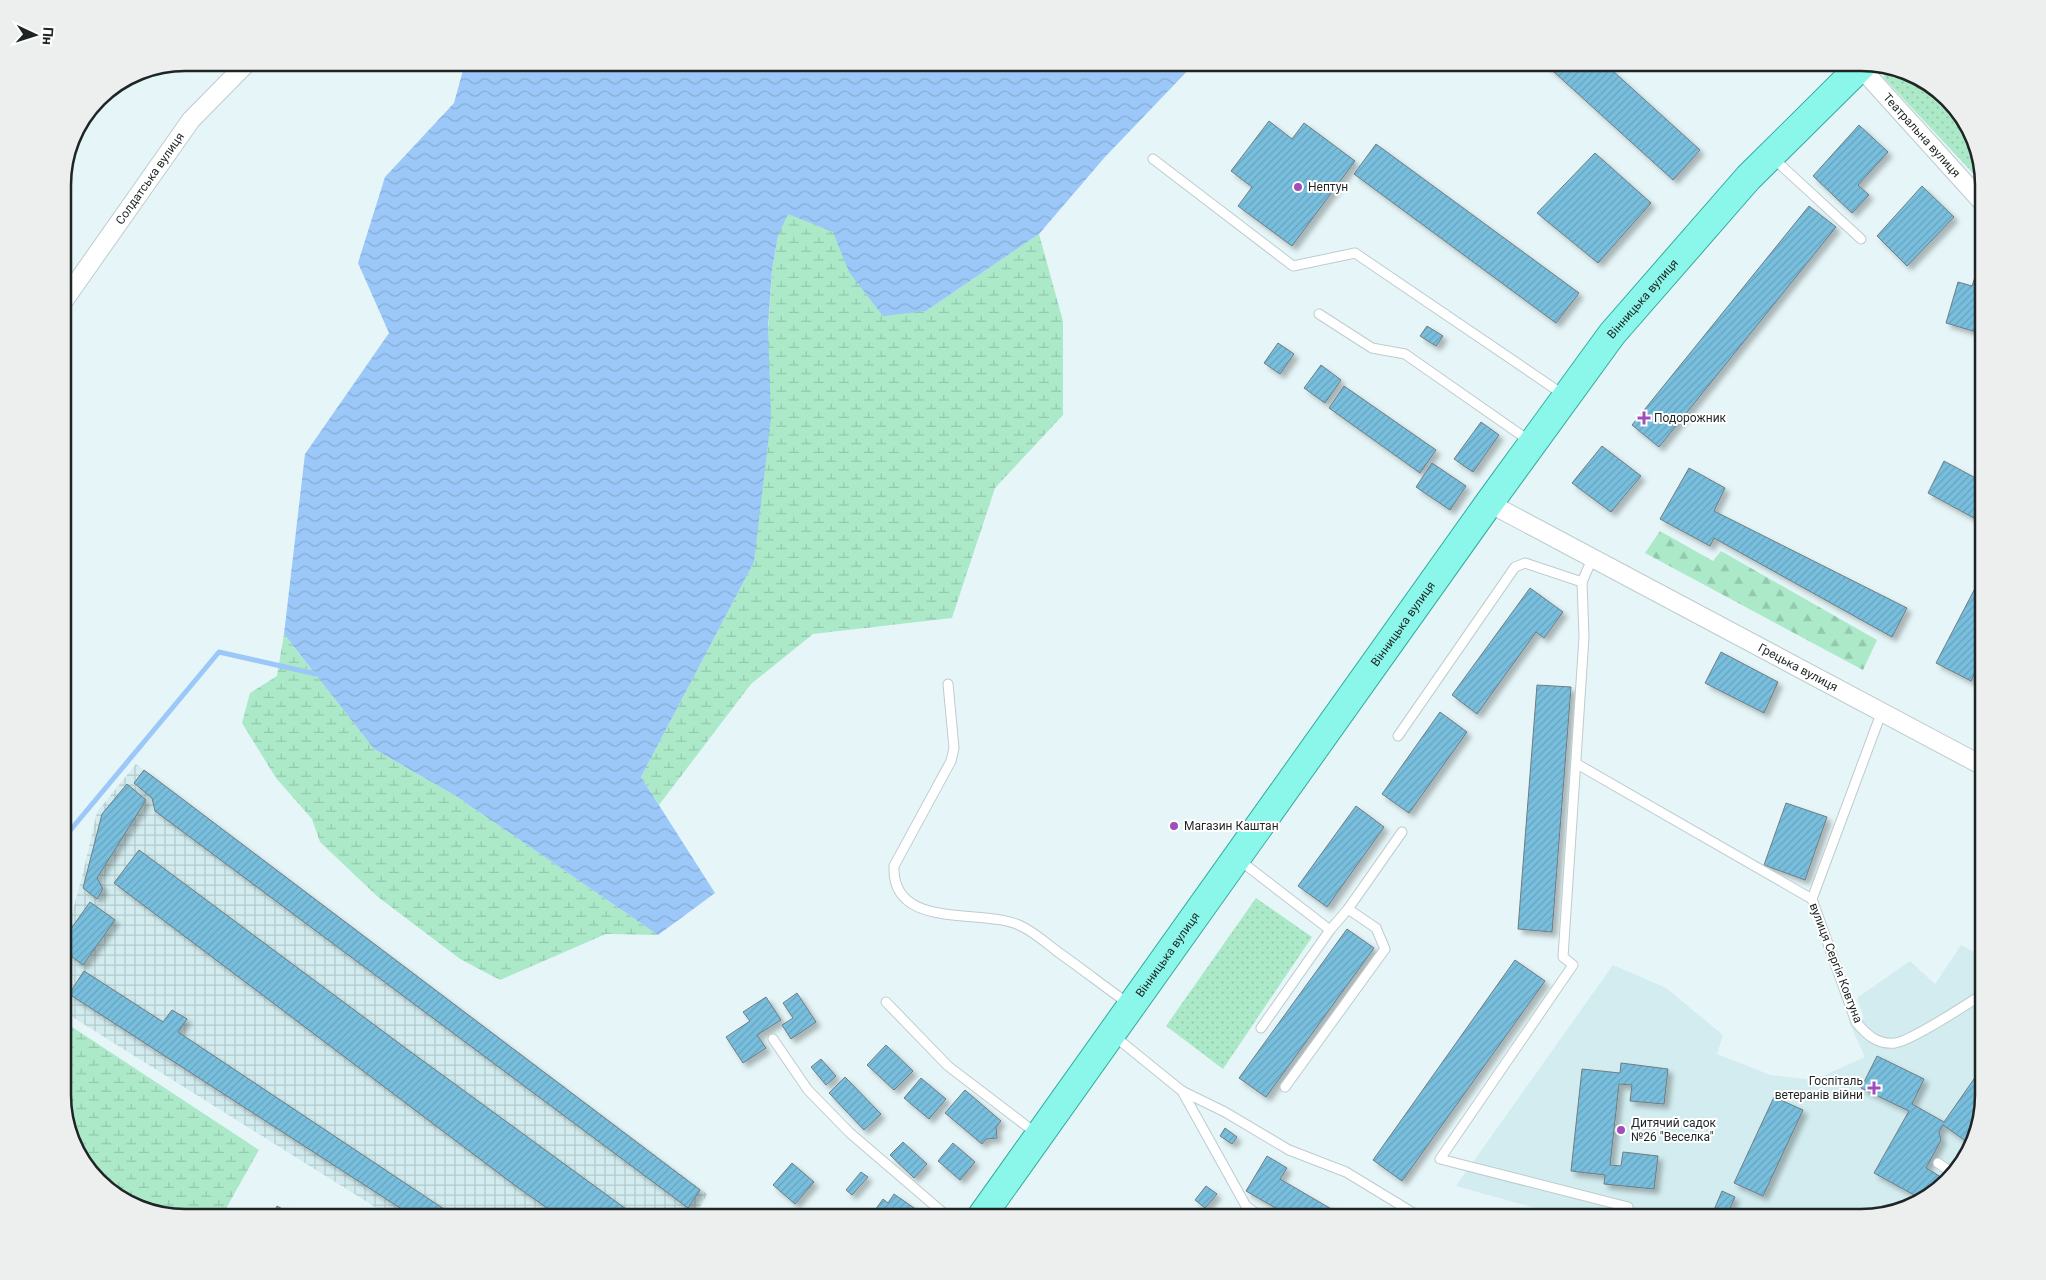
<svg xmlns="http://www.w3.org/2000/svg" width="2046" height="1280" viewBox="0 0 2046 1280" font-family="Roboto,sans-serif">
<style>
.built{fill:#d2ecef}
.industrial{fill:url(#industrial-grid)}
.grass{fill:url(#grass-dots)}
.forest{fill:url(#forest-firs)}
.wetland{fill:url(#wetland-marsh)}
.water{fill:url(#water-waves)}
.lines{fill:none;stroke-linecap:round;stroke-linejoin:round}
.stream{stroke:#9bc8f8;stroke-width:5}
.building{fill:url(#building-hatch);stroke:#6f7c82;filter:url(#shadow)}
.service-casing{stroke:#bdccce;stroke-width:11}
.minor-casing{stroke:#bdccce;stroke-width:20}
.primary-casing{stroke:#32aa9d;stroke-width:30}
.service{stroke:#fff;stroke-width:9}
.minor{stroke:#fff;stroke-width:18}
.primary{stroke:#8bf7eb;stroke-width:28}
.poi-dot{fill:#a14dbc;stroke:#fff;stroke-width:2}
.labels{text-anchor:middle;stroke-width:4;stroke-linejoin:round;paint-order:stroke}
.street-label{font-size:12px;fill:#1f2525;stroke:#fff}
.poi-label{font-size:12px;fill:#1f2525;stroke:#fff;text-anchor:start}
.rim{fill:none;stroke:#1f2525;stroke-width:2.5}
</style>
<defs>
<pattern id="industrial-grid" width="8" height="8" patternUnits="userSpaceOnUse" patternTransform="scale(1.25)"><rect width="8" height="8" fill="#d2ecef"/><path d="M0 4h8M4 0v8" fill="none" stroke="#b4cacd"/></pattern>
<pattern id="grass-dots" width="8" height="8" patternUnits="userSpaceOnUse" patternTransform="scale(1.25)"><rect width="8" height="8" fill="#abe9c8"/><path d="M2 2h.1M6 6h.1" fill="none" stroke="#93c8ac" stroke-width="1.8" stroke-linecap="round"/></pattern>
<pattern id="forest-firs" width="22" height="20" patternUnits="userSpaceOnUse" patternTransform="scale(1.25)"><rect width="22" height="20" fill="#abe9c8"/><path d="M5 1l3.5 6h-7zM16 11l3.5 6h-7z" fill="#93c8ac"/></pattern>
<pattern id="wetland-marsh" width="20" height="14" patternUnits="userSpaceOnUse" patternTransform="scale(1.25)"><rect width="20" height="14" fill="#abe9c8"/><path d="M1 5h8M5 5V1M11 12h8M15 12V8" fill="none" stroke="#93c8ac"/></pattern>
<pattern id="water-waves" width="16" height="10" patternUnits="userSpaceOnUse" patternTransform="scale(1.25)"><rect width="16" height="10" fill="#9bc8f8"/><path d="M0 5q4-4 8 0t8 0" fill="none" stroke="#85acd4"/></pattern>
<pattern id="building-hatch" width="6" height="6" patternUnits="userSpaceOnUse" patternTransform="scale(1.25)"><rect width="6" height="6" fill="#78bedd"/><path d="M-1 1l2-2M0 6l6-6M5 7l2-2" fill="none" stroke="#67a3be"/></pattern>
<filter id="shadow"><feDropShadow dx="4.5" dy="4.5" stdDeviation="2.5" flood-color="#0004"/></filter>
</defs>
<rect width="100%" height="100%" fill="#e6f6f8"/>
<polygon class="built" points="1961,945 1983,957 1983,1095 1967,1156 1922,1201 1861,1217 1568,1217 1456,1186 1613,965 1666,988 1723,1035 1717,1054 1770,1075 1814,1080 1865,1057 1849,1022 1864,1018 1857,998 1910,961 1935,984"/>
<polygon class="industrial" points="136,764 707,1194 695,1217 391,1217 66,1013 63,1004 63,937 69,924 82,877 97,812"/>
<g class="grass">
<polygon points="1890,70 1922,79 1967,124 1983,177 1983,184 1883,77"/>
<polygon points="1256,898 1312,937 1223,1069 1166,1026"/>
</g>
<polygon class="forest" points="1660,531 1713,561 1721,551 1877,640 1863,670 1645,553"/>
<g class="wetland">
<polygon points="788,213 833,232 926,311 1039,234 1063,321 1063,415 995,488 952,618 813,634 751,684 659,805 641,777 754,562 772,270 778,236"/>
<polygon points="284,634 374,749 456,796 658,935 606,934 500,980 460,959 378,897 320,842 312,819 276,778 242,723 250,693 277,676"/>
<polygon points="63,1021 259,1150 224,1212 212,1217 185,1217 129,1203 120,1198 79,1156 63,1103"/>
</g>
<polygon class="water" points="465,63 1195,63 1105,157 1039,234 926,311 883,316 849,272 833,232 788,214 778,236 772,270 768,328 771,418 754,562 641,777 715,893 658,935 456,796 374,749 284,634 305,454 389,333 358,263 385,177 454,103"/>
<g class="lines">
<polyline class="stream" points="63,839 219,652 316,674"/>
</g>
<g class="building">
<polygon points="1543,62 1603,62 1700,150 1673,180"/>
<polygon points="1269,121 1292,139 1304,123 1355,161 1292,246 1238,206 1252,187 1231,171"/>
<polygon points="1859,125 1888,152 1858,185 1869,195 1852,213 1813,176"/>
<polygon points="1376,144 1579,293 1556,323 1354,174"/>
<polygon points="1595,153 1651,203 1598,263 1537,213"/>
<polygon points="1922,186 1954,217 1907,266 1877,236"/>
<polygon points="1809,206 1836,227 1659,447 1632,425"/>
<polygon points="1975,277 1983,279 1983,334 1946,323 1958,282 1972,286"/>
<polygon points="1427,326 1443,336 1436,346 1420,336"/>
<polygon points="1278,343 1294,354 1280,374 1264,363"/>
<polygon points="1321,365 1341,380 1325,403 1304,388"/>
<polygon points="1344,386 1436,450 1420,473 1329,408"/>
<polygon points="1481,422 1499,435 1473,472 1454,459"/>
<polygon points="1602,446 1641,476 1611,512 1572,483"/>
<polygon points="1944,461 1983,482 1983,523 1928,493"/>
<polygon points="1432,463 1466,486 1450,510 1416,487"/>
<polygon points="1689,468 1725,488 1714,511 1907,608 1892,637 1714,538 1710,546 1660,519"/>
<polygon points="1983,573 1983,657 1971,681 1936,663"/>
<polygon points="1530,588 1563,612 1544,638 1536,632 1477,714 1452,695"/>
<polygon points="1721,652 1778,682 1764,713 1705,683"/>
<polygon points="1537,685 1571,687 1552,932 1518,929"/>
<polygon points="1440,712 1467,732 1409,813 1382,794"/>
<polygon points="144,770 700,1190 688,1208 155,811 152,798 134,783"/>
<polygon points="127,784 146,800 97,878 103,889 97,899 83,888 102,814"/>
<polygon points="1786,803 1827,817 1805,880 1764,865"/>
<polygon points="1356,806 1384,827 1327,907 1298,886"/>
<polygon points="139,850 404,1047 637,1217 560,1217 517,1187 114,883"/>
<polygon points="90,902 115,920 83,965 63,950 63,940"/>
<polygon points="1347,929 1374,948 1266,1097 1239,1078"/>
<polygon points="1515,960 1545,981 1402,1181 1373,1160"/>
<polygon points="84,971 163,1022 172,1010 187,1019 178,1032 456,1217 414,1217 69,994"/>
<polygon points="797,993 816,1022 791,1039 782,1025 793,1018 783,1003"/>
<polygon points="766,997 781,1020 757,1035 766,1048 743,1063 726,1037 750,1021 743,1012"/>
<polygon points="886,1045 913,1071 894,1090 867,1065"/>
<polygon points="1877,1056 1924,1079 1912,1104 1944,1122 1983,1066 1983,1095 1970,1144 1943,1125 1939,1132 1941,1140 1926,1168 1944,1179 1922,1201 1911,1204 1916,1196 1874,1173 1909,1111 1861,1088"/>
<polygon points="821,1059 836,1076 826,1085 811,1067"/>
<polygon points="1621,1063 1668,1069 1664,1104 1630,1101 1632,1085 1619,1084 1610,1165 1621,1166 1623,1152 1658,1156 1654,1189 1604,1184 1605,1175 1571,1171 1582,1069 1620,1073"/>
<polygon points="845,1077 881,1114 864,1130 829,1093"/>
<polygon points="921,1078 946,1099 929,1119 904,1098"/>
<polygon points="965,1090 1001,1121 996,1127 997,1138 986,1139 982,1144 945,1113"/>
<polygon points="1774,1097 1803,1110 1763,1196 1734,1183"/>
<polygon points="1225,1128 1237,1137 1232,1144 1220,1136"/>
<polygon points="903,1142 927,1164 914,1178 890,1155"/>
<polygon points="953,1143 975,1162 960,1180 938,1161"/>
<polygon points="1267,1156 1287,1168 1280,1179 1345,1217 1291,1217 1246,1191"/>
<polygon points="792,1163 814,1182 795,1204 773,1185"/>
<polygon points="861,1172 868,1177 852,1195 846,1190"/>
<polygon points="1206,1186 1217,1194 1205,1208 1195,1200"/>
<polygon points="1722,1191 1735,1197 1726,1217 1711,1217"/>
<polygon points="894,1194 927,1217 870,1217 883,1199 888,1203"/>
<polygon points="277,1206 297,1217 271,1217"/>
</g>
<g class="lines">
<g class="service-casing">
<g id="service">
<polyline points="1773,158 1861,239"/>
<polyline points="1153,159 1293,266 1355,253 1564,395"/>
<polyline points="1319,314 1372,348 1405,354 1531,442"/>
<polyline points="1593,557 1582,582 1584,637 1563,957 1573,965 1440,1159 1628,1207"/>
<path d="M948 684 954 748 951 761 894 866C891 932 984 907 1021 926 1034 932 1046 943 1058 952 1082 969 1105 987 1129 1004"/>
<path d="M1882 711 1812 899 1856 1022C1866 1034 1877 1045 1895 1043 1911 1041 1966 1005 1983 994"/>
<polyline points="1398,736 1515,567 1525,563 1582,582"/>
<polyline points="1577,764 1812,899"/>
<polyline points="1238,859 1330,930 1348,909 1402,832"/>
<polyline points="886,1002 948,1066 1037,1134"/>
<polyline points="1261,1028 1330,930"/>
<polyline points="1113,1035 1182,1091 1246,1206 1261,1217"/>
<polyline points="773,1039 808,1090 850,1133 948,1217"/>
<polyline points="1285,1087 1385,949 1376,928 1348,909"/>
<polyline points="1182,1091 1225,1112 1289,1150 1346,1172 1420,1217"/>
<polyline points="1938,1163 1951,1172"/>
</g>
</g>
<g class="minor-casing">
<g id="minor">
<path id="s1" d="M1860 67 1983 203"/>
<path id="s2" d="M63 302 191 120 248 62"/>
<path id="s3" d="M1489 503 1983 766"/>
</g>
</g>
<g class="primary-casing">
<g id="primary">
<path id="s4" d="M981 1217 1489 503 1612 334 1748 178 1864 63"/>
</g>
</g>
<use href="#service" class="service"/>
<use href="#minor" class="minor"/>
<use href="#primary" class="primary"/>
</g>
<g class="poi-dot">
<circle cx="1298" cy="187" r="5"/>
<path d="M1641.5 410.5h5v5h5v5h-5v5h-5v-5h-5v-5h5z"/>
<circle cx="1174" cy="826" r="5"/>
<path d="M1871.5 1080.5h5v5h5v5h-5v5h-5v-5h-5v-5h5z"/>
<circle cx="1621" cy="1130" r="5"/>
</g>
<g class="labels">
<g class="street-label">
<text dy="4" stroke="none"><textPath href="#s1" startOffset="92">Театральна вулиця</textPath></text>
<text dy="4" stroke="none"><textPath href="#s2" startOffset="151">Солдатська вулиця</textPath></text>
<text dy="4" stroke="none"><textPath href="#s4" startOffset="1132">Вінницька вулиця</textPath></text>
<text dy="4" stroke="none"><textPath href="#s4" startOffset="728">Вінницька вулиця</textPath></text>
<text dy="4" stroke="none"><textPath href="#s3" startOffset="350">Грецька вулиця</textPath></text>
<text dy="4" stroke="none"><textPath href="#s4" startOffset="322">Вінницька вулиця</textPath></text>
<text transform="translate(1836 963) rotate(69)" y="4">вулиця Сергія Ковтуна</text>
</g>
<g class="poi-label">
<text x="1308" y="191">Нептун</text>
<text x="1654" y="422">Подорожник</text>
<text x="1184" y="830">Магазин Каштан</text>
<text x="1863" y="1085" text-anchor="end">Госпіталь<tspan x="1863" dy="14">ветеранів війни</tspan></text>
<text x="1631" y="1127">Дитячий садок<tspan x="1631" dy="14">№26 "Веселка"</tspan></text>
</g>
</g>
<path d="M0 0H2046V1280H0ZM185 71H1861A114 114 0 0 1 1975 185V1095A114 114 0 0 1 1861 1209H185A114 114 0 0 1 71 1095V185A114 114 0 0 1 185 71Z" fill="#edeeee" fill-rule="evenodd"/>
<path class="rim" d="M185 71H1861A114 114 0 0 1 1975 185V1095A114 114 0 0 1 1861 1209H185A114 114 0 0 1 71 1095V185A114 114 0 0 1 185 71Z"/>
<g transform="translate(35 35) rotate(94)" stroke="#ffffff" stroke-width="4" paint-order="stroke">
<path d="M0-4L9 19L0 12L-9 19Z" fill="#1f2525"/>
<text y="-8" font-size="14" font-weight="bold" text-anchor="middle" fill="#1f2525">Пн</text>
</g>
</svg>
